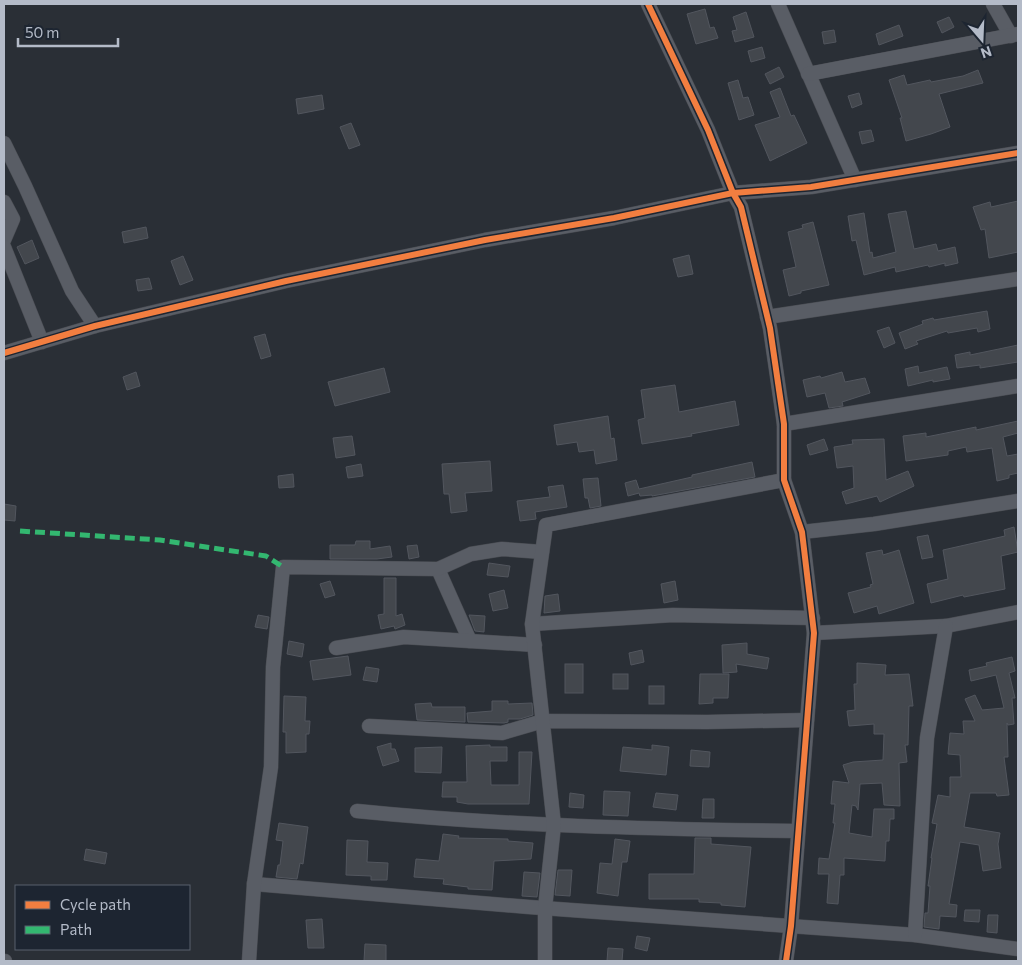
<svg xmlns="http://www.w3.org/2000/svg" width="1022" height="965" viewBox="0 0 1022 965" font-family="Commissioner,sans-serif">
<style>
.building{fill:#43474d;stroke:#52565e}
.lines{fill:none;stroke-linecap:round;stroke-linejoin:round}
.minor-casing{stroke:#484b51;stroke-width:15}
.minor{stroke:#595d65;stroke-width:14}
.quiet{stroke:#33b770;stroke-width:5;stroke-dasharray:10 5;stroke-linecap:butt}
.cycleway-casing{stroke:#1d2531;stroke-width:9}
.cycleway{stroke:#f27e40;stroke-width:6}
</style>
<rect width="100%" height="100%" fill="#2a2f36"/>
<g class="building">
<polygon points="705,9 710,28 714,27 718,38 696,44 687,14"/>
<polygon points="746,12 754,37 735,42 732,31 737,30 733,17"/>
<polygon points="949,17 954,27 942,33 937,22"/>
<polygon points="899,25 903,36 879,45 876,34"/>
<polygon points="834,30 836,42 824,44 822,32"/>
<polygon points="762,47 765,58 751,62 748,51"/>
<polygon points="779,67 784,77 770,84 765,74"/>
<polygon points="978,70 983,83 939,94 950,127 931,134 906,141 900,118 902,118 889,80 904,75 907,85 930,80 931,82 963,76"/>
<polygon points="738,80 743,98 748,97 754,115 739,120 728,83"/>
<polygon points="780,88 791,116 794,115 807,143 770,161 755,125 780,117 770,92"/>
<polygon points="859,93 862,104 852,108 848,96"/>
<polygon points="322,95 324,109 298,114 296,99"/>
<polygon points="351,123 360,145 349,149 340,127"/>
<polygon points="871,130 874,141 862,144 859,132"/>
<polygon points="1018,201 1018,252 989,258 985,229 981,230 973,207 990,202 991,207"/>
<polygon points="906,211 914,249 936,244 938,251 955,247 958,263 945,266 945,263 929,267 928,265 896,272 895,267 864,275 856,240 852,241 848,216 864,213 870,253 872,252 873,258 896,252 888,214"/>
<polygon points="813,222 829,285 801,291 801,293 789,296 783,270 796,267 788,232 803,228 802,225"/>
<polygon points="146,227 148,238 124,243 122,232"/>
<polygon points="32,240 39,258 25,264 17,247"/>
<polygon points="689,255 693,274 678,277 673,259"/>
<polygon points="183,256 193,280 180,285 171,261"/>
<polygon points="149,278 152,289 138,291 136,280"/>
<polygon points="987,311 990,329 978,332 977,328 948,333 947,331 916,341 918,344 905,349 899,333 923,324 922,321 933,318 934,320"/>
<polygon points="889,327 895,343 884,348 877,331"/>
<polygon points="265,334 271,356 261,359 254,337"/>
<polygon points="1018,345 1018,362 980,368 980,365 957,368 955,355 970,352 970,355"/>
<polygon points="918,366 919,373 947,367 950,379 933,382 933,380 908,386 905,369"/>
<polygon points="384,368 390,392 335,406 328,382"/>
<polygon points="136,372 140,386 127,390 123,377"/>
<polygon points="842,372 845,382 865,378 870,393 842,402 843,406 829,408 825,393 807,397 803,380 820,376 821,378"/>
<polygon points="675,385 679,412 735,401 739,425 691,434 692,436 642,444 638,420 645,418 641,390"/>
<polygon points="608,416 611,439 614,438 617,460 596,464 594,450 579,452 577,442 557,445 554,425"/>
<polygon points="1018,421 1018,433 1003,437 1007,456 1018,454 1018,473 1009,475 1009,478 997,481 992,448 967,452 966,447 948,451 948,455 906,461 903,436 926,433 926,437 976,427 976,430"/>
<polygon points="352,436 355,455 336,458 333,438"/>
<polygon points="824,439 828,450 810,455 807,445"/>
<polygon points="884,439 886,480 908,471 914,486 880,502 877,496 846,504 842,492 854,488 853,466 837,468 834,447 853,444 852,440"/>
<polygon points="490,461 492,491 465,493 467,511 451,513 449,494 444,494 442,464"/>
<polygon points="752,462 755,477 652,496 652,495 640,496 639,493 628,496 625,483 636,480 639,489 692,477 692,475"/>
<polygon points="361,464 363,476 348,478 346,467"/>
<polygon points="293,474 294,487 279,488 278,476"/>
<polygon points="598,478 601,506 590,508 588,498 585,498 583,479"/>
<polygon points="563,485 567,507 535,512 536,519 520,521 517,501 550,497 548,487"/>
<polygon points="4,504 16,506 15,521 4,520"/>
<polygon points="1014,527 1018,552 1001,556 1005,589 964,597 963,595 931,603 927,584 948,579 943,550 1005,536 1004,530"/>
<polygon points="928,535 933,557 922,559 917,537"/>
<polygon points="356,541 370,541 370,549 390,546 392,557 377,559 330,559 330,545 355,545"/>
<polygon points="417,545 419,557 409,559 407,546"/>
<polygon points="882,550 883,555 899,550 914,603 879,614 877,606 854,613 848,593 871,587 870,585 873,584 866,553"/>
<polygon points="489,563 510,566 508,577 487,575"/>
<polygon points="384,578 396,578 396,616 402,614 405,625 395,629 394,626 381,629 378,615 384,614"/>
<polygon points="330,581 335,595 325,598 320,584"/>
<polygon points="675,581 678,600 664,603 661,584"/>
<polygon points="504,590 508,608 493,611 489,594"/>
<polygon points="558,594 560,611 544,613 545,596"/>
<polygon points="258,615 269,617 267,629 255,627"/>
<polygon points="469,615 485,616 484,632 475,631"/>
<polygon points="289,641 304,644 302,657 287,654"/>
<polygon points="747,643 747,654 769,658 767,669 736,664 737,672 723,673 722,645"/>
<polygon points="642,650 644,662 631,665 629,653"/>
<polygon points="348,656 351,675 313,680 310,661"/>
<polygon points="1012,657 1015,671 1009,673 1015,698 1012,698 1014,724 1008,725 1007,723 1008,757 1004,757 1009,795 997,796 996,793 970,793 964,827 1000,833 998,844 1001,868 983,871 979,845 960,842 949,904 957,905 956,917 940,916 939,929 924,927 925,913 928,913 930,886 928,886 932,858 931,858 937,824 932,823 938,795 950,797 950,777 961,777 960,755 948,754 950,733 964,734 963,721 975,721 965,699 975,695 982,710 1004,708 996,675 971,681 969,670 987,666 986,663"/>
<polygon points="857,663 886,665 885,675 909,674 913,706 909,706 908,745 905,745 907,762 899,763 900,806 884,805 882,783 860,784 858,810 856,806 852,805 849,833 872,837 874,809 894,809 894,819 890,819 889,841 886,841 885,861 844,858 844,875 840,875 838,904 827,903 829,874 818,874 819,858 829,859 835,823 833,823 835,804 831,804 833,781 849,783 843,765 853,762 883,760 884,734 874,734 874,724 849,726 847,711 855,710 854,684 857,684"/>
<rect x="565" y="664" width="18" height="29"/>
<polygon points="366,667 379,669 377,682 363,680"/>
<rect x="613" y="674" width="15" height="15"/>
<polygon points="700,674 729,674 728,698 713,698 713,703 699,704"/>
<rect x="649" y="686" width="15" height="18"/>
<polygon points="284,696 306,697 305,721 310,721 309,734 306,734 306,752 286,753 286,732 283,732"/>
<polygon points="492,701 508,701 508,704 532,703 533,715 520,719 508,719 508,722 504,723 468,722 467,713 492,711"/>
<polygon points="431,703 432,707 465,707 465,722 417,720 415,704"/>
<polygon points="391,743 391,749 395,749 399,761 383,766 377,747"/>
<polygon points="490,745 490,747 507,747 507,761 490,761 491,785 519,785 519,752 532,752 529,804 468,804 457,802 457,797 442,797 443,782 467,782 466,746"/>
<polygon points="652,745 669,747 666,775 620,771 623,747 652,750"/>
<polygon points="442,747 441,773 415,772 415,748"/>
<polygon points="691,750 710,752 709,767 690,766"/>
<polygon points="604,791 630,792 628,816 603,815"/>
<polygon points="570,793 584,795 583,808 569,807"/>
<polygon points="656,793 678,795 676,810 653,807"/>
<polygon points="703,799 714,799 714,818 702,818"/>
<polygon points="279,823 308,827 303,864 300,863 297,879 276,877 278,865 280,865 283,841 276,840"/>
<polygon points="443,834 459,836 458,838 508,839 508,841 533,843 531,859 494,861 492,890 468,889 468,887 443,884 444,879 414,877 416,859 439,861"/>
<polygon points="695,838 711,838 711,844 751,847 745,907 721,905 721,903 699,902 699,899 649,899 649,874 694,874"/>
<polygon points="615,839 630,841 627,862 622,862 618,896 597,893 600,863 612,864"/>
<polygon points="347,840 368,841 367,862 388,863 387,880 371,880 371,876 346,875"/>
<polygon points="86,849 107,853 105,864 84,860"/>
<polygon points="558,870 572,870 570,896 555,895"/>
<polygon points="524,872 540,873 537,897 522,896"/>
<polygon points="965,910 980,910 979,922 964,921"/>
<polygon points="988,915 998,915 997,933 987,932"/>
<polygon points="322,919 324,948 308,948 306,920"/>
<polygon points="637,936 650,938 647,951 635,948"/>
<polygon points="365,944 386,945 386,961 364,961"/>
<polygon points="608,948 623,949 622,961 607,961"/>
</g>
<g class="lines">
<g class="minor-casing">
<g id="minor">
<polyline points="648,4 708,130 733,193 741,207 770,328 784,424 784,480 802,532 814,633 791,926 786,961"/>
<polyline points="778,4 855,180"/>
<polyline points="993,4 1011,36"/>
<polyline points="808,74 1018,34"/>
<polyline points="4,143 25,186 72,291 95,326"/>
<polyline points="4,202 13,219 4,240"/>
<polyline points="4,247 42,342"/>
<polyline points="767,317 1018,279"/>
<polyline points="4,353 95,326 286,281 485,240 614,218 733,193 811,187 1018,153"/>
<polyline points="784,424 1018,386"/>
<polyline points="802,532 874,524 1018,501"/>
<polyline points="438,569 470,641"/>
<polyline points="532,624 673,615 813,618"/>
<polyline points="814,633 946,626 1018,612"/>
<polyline points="336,648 404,637 535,645"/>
<polyline points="369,726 502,733 543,721 707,722 807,720"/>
<path d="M357 811C504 826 651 829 798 831"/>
<polyline points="254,884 529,907 915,935 1018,949"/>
<polyline points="915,935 927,738 946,626"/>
<polyline points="4,961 5,961"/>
<polyline points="249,961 254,884 271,767 273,667 283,567 438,569 471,554 502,549 542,552"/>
<polyline points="545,961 545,908 554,825 532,624 546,525 784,480"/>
</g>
</g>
<use href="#minor" class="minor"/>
<polyline class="quiet" points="20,531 160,540 266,556 283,567"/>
<g class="cycleway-casing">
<g id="cycleway">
<polyline points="648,4 708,130 733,193 741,207 770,328 784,424 784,480 802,532 814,633 791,926 786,961"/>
<polyline points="4,353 95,326 286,281 485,240 614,218 733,193 811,187 1018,153"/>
</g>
</g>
<use href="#cycleway" class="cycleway"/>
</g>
<rect width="1022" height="965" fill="none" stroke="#b4bbc8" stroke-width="10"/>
<rect x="15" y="885" width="175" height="65" fill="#1d2531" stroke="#59616d"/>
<rect x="25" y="901" width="25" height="8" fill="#f27e40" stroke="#59616d"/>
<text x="60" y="910" font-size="15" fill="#b4bbc8">Cycle path</text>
<rect x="25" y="926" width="25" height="8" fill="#33b770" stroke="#59616d"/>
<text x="60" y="935" font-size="15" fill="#b4bbc8">Path</text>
<g transform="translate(982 40) rotate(161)" stroke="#1d2531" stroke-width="4" paint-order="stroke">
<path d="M0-4L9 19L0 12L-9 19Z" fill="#b4bbc8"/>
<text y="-8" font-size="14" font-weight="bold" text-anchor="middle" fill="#b4bbc8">N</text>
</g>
<path d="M18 38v8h100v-8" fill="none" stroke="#b4bbc8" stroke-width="2.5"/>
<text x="25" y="38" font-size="15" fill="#b4bbc8" stroke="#1d2531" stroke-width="4" paint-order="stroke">50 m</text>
</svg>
